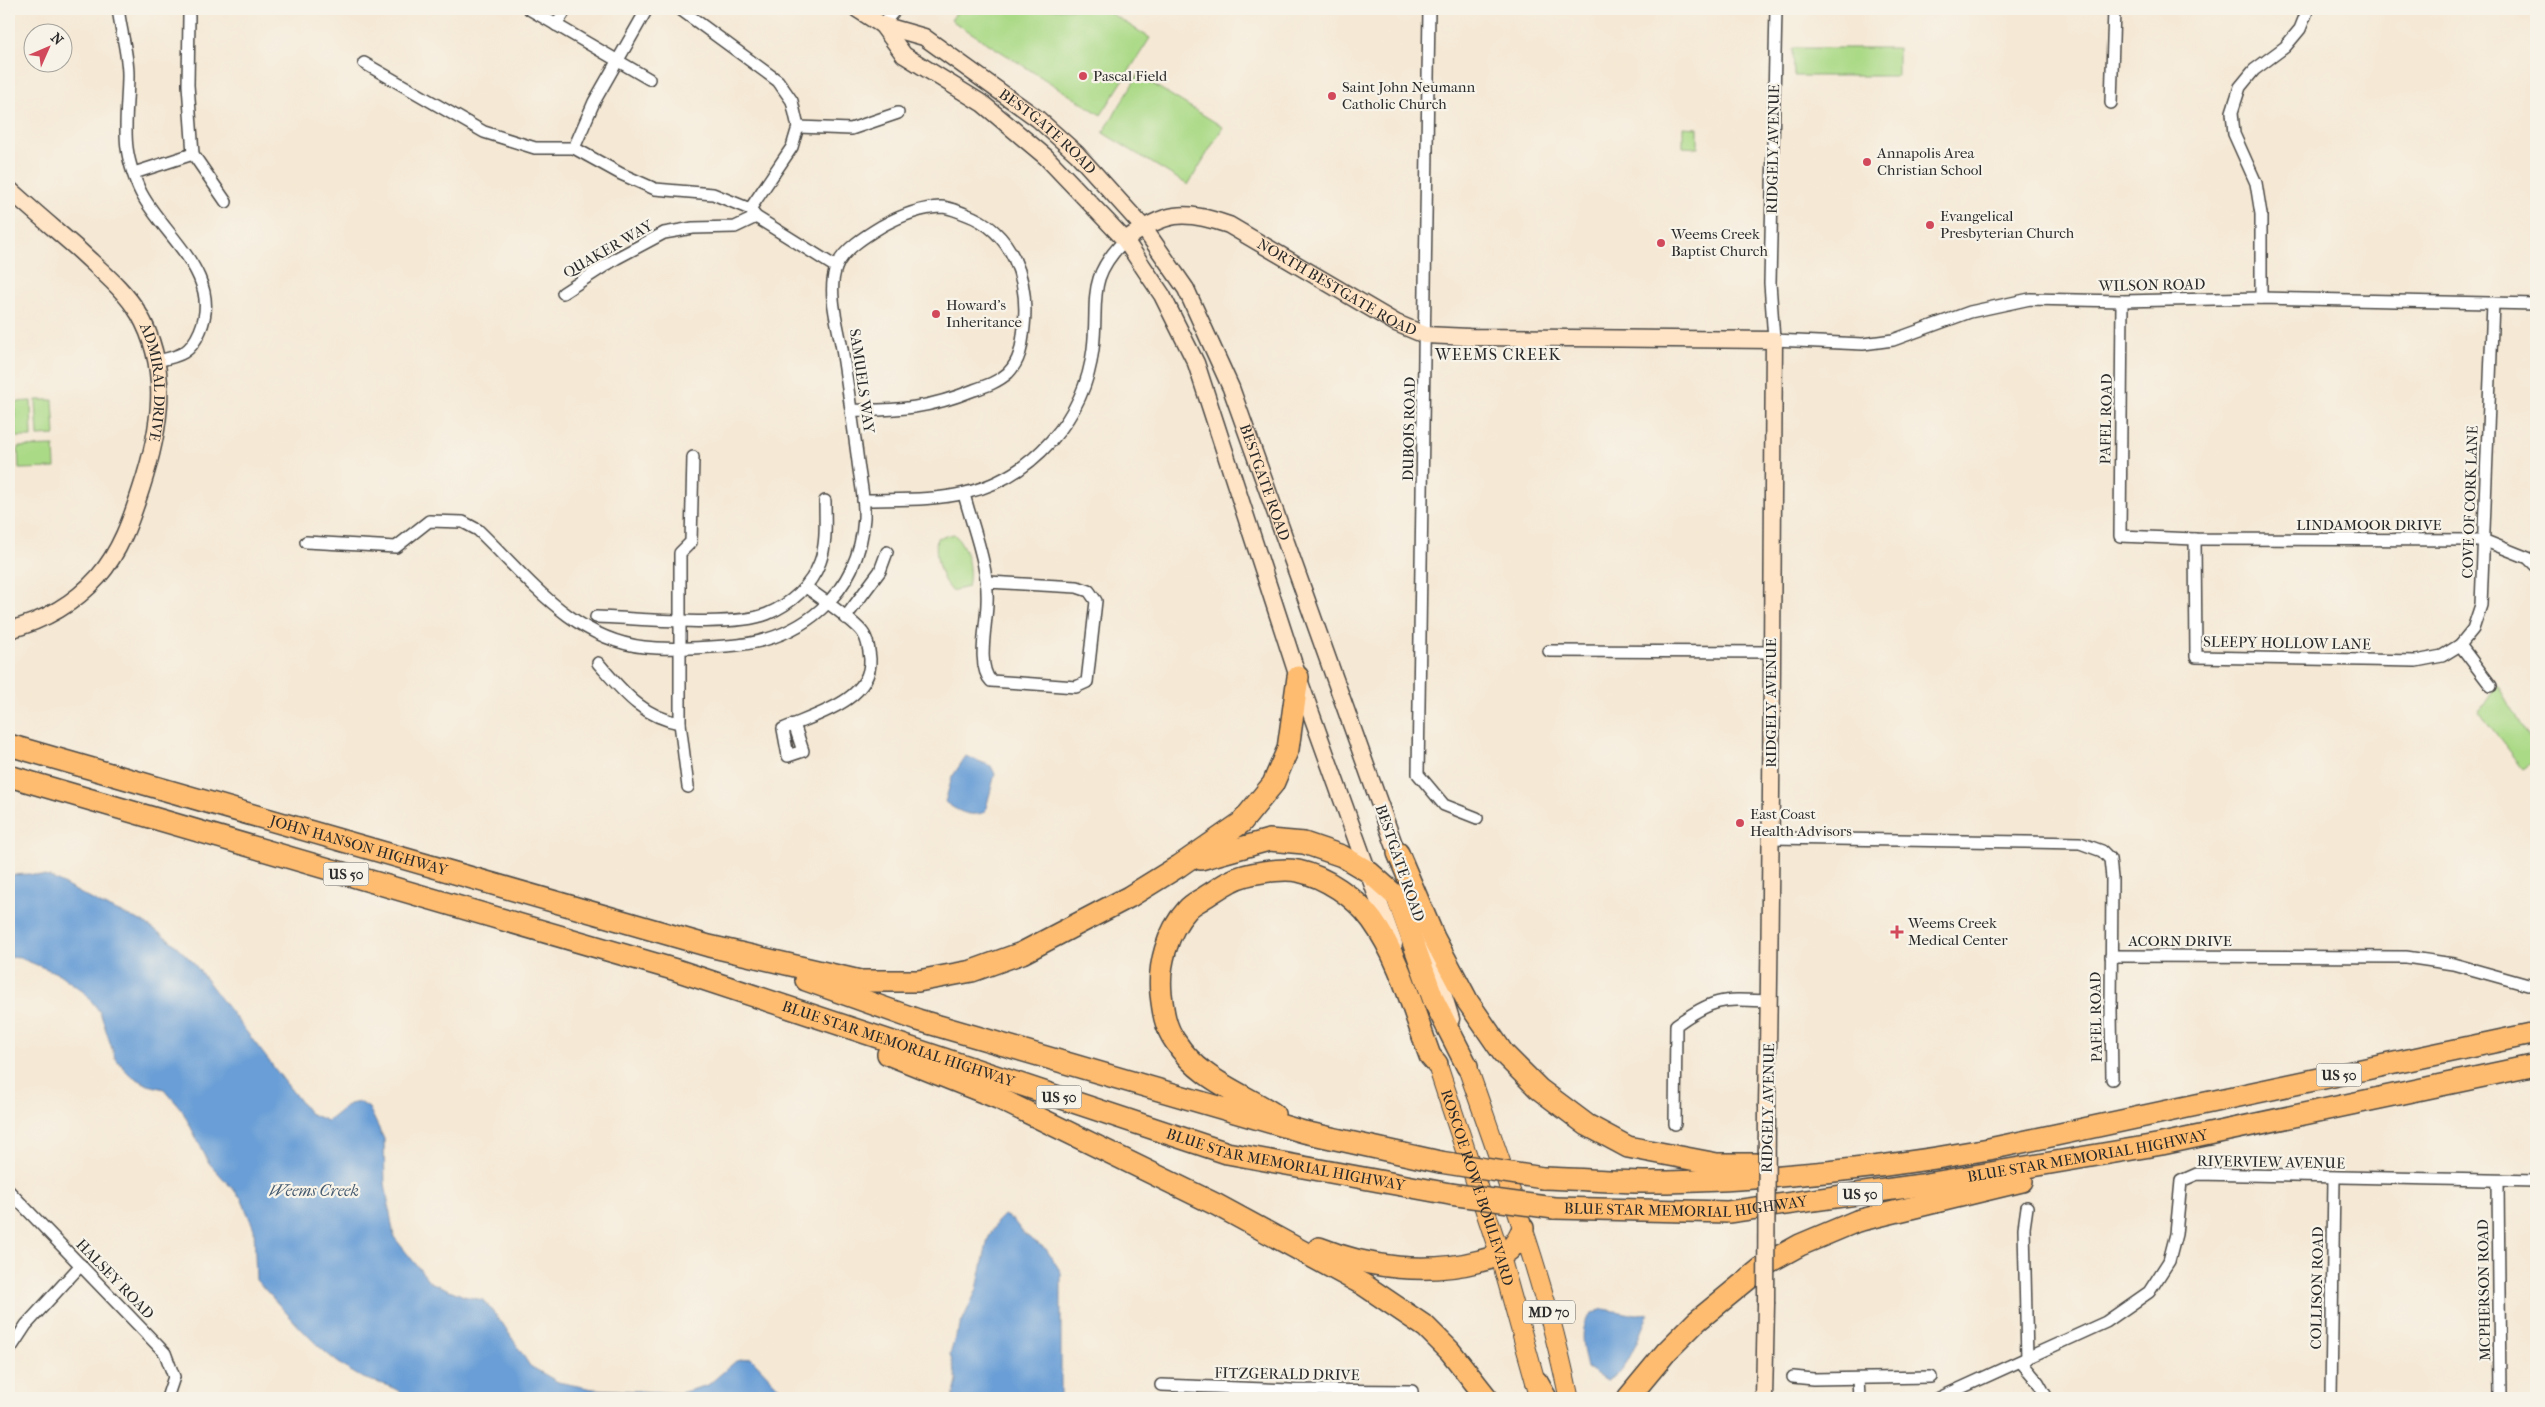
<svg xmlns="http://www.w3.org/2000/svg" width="2545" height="1407" viewBox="0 0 2545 1407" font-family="'IM FELL French Canon',serif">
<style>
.green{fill:#abda87;stroke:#6b8259}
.water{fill:#699ed6;stroke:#4a6480}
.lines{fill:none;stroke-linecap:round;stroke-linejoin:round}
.street-casing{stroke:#494744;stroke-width:14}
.secondary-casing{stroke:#494744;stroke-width:19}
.primary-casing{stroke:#494744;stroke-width:21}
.highway-casing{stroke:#494744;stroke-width:24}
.street{stroke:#fff;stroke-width:11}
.secondary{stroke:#ffe4c6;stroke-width:16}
.primary{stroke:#febc70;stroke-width:19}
.highway{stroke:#febc70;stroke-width:21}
.secondary-bridge-casing{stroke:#494744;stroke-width:19;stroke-linecap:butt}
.highway-bridge-casing{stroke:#494744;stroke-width:24;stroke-linecap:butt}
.secondary-bridge{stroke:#ffe4c6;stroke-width:16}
.highway-bridge{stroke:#febc70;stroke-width:21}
.poi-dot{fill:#d1495b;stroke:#f7f3e8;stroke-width:2}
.labels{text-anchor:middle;stroke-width:4.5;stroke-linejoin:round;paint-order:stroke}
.shield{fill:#f7f3e8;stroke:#686764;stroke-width:1}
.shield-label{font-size:14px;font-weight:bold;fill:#2b2b2b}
.poi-label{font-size:15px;fill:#2b2b2b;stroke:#f7f3e8;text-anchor:start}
.street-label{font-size:15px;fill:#2b2b2b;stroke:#f7f3e8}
.neighbourhood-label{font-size:16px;letter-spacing:1px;fill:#2b2b2b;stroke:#f7f3e8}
.water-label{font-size:16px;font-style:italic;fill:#44596f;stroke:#f7f3e8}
</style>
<rect width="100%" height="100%" fill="#f7f3e8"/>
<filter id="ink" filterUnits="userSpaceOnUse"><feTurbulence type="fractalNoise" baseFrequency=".02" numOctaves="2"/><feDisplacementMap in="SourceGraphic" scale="10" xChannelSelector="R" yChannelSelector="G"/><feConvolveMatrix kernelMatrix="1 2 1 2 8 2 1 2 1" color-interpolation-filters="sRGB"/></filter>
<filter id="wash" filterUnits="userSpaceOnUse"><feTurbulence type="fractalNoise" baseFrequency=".0096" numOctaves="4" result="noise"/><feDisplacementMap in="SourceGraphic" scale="20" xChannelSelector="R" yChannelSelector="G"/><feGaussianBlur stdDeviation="1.12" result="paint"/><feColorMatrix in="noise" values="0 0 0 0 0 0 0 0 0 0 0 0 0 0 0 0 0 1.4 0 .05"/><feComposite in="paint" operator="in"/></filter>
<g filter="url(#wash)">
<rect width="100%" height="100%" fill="#f5e8d4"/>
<g class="green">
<polygon points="959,9 1104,9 1150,38 1101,115 951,20"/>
<polygon points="1793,48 1898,48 1898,76 1794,76"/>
<polygon points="1138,75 1223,127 1188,185 1103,133"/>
<polygon points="1683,127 1698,128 1698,148 1683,147"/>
<polygon points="36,400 53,400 55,435 38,436"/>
<polygon points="31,401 32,437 16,437 14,402"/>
<polygon points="54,446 55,468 19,469 18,447"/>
<path d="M954 534C967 546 972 569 968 587L951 591C940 578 934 555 937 538Z"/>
<polygon points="2498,684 2536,750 2536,759 2523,768 2479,712"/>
</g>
<g class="water">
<path d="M966 756 991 766 995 774 985 812C970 818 957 811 945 802L952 777Z"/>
<path d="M29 874 50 877 100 904 141 921 170 940 192 961 309 1113 328 1121 349 1104 360 1102 369 1108 384 1139 385 1183 394 1237 430 1282 464 1296 483 1300 503 1324 530 1366 558 1382 593 1389 680 1393 708 1385 736 1361 751 1358 789 1398H405C398 1384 370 1383 357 1375 317 1352 288 1313 256 1280L254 1229 241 1198 209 1163 182 1110 164 1089 148 1085 130 1075 115 1058 100 1012 85 993 59 974 20 958 9 957V875Z"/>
<polygon points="1004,1215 1013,1220 1024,1234 1046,1249 1061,1272 1061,1398 953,1398 957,1381 950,1354 956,1335 977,1289 988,1239 997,1222"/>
<path d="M1604 1309 1637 1315 1649 1314C1639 1331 1629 1376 1606 1380L1587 1368C1582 1344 1574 1316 1604 1309Z"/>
</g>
</g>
<g filter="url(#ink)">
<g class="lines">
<g class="street-casing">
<g id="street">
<path d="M120 9 119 15C122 35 128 56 128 75 128 99 124 125 127 148 129 163 136 185 144 198 168 239 223 278 200 331 190 354 180 356 157 361"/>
<polyline points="529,9 649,79"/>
<polyline points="680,9 778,81 792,101 798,127 792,147 750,209"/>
<polyline points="1429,9 1418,774 1444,805 1477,818"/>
<polyline points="1776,9 1770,283 1774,340 1863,344 1893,340 1970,312 2030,299 2122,301 2261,298 2536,304"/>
<polyline points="189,16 188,85 193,154 226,202"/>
<polyline points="556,25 566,9"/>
<polyline points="882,25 896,9"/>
<polyline points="364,63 484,132 535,148 574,148 621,174 655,189 713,194 750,209 756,217 836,267"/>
<polyline points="2111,103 2114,9"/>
<polyline points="798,127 851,129 898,113"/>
<polyline points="574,148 594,102 647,9"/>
<polyline points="134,173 193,154"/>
<polyline points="563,293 617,258 664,233 693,228 735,227 756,217"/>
<polyline points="2261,298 2261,214 2256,183 2234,134 2232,112 2240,87 2254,70 2285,47 2300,29 2308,9"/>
<polyline points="2122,301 2120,536 2195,539 2483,540 2528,558 2536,566"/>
<path d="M964 494C973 529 989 566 987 603 987 624 976 666 991 681L1076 687 1087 682 1096 601 1089 591 1077 587 988 582"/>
<path d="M863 500C897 499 933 501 965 493 1033 477 1085 417 1093 349 1099 300 1085 280 1125 240"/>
<polyline points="2195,539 2196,657 2416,661 2442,656 2460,645"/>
<path d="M306 542 396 547 429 521 463 522 478 530C527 577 572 639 644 647 670 650 700 648 726 646 800 642 859 595 864 518 865 499 860 480 858 462 853 424 848 387 842 349 838 325 827 292 836 268 842 250 867 235 882 226 900 216 919 208 941 207 949 207 957 211 965 214 1013 231 1029 280 1024 327 1022 344 1021 360 1008 373 998 382 986 386 974 390 930 408 899 411 851 410"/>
<path d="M596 617C637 618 732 628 767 614 791 604 811 586 820 562 827 543 825 521 825 501"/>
<polyline points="845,618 880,571 887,552"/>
<polyline points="1549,651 1770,652"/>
<path d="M598 663C622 690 642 717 680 723"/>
<polyline points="2491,686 2460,645 2473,629 2481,605 2493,303"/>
<path d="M794 724 803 751 788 756 783 729C814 715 872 701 870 659 869 650 868 640 863 633 856 622 818 596 806 587"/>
<polyline points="688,787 680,723 680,553 691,542 693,457"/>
<polyline points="1772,838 2080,843 2102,851 2110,859 2112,878 2111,1011 2112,1079"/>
<polyline points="2111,956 2406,957 2453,964 2528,985 2536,984"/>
<path d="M1675 1124 1676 1025C1715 997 1723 999 1769 1001"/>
<polyline points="2498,1181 2500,1398"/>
<polyline points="9,1191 165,1353 174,1377 167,1398"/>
<polyline points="2027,1207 2024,1228 2027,1359"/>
<polyline points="9,1351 26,1325 81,1265"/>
<polyline points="2021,1362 2038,1382 2047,1398"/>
<polyline points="1793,1377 1813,1379 1931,1377"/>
<polyline points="1858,1379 1859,1398"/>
<polyline points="1161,1385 1291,1390 1412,1391 1412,1398"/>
<polyline points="1939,1398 2106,1322 2149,1292 2169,1261 2176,1234 2181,1181 2197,1174 2536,1181"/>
<polyline points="2331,1398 2334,1178"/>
</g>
</g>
<g class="secondary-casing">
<g id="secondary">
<path id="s1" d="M857 9 882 25 924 37 1038 119 1077 154 1143 227 1186 289 1231 388 1401 864"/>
<polyline points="882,25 904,55 983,104 1046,157 1125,240 1162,295 1196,363 1298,677 1394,944"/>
<path id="s2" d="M9 189C32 210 56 230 80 251 101 271 124 289 139 314 171 370 160 431 141 489 131 520 120 552 98 577 74 604 43 621 9 630"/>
<path id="s3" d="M1125 240C1166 212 1182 209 1229 225L1396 323 1425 335 1469 337 1774 340C1772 595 1772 850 1767 1105"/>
<polyline points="1424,933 1451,1019"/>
<polyline points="1764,1398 1766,1304"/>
</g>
</g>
<g class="primary-casing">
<g id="primary">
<path id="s4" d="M1437 1064 1500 1255 1540 1398"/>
<path d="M1467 1066C1505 1176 1546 1284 1569 1398"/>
</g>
</g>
<g class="highway-casing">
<g id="highway">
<path id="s5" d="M9 745 709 946 860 981H918L972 971 1022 953 1129 897 1179 866 1241 823 1273 784 1288 749 1298 677"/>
<path id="s6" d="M9 776 676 970 1227 1153 1450 1194"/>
<polyline points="1398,853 1434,938 1468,1002 1503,1053 1539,1089 1587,1125 1628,1147 1717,1164 1758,1164"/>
<polyline points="1201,859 1269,840 1304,843 1342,856 1369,872 1397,897 1434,1001 1467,1066"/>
<polyline points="806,980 918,1020 1304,1132 1440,1162"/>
<polyline points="888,1054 998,1098 1217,1205 1364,1285 1426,1327 1450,1351 1487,1398"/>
<path d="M1274 1114C1238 1091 1199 1079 1175 1041 1165 1027 1163 1011 1161 994 1158 966 1167 932 1187 910 1191 905 1197 902 1202 899 1212 893 1221 886 1231 881 1245 873 1282 868 1298 871 1326 877 1355 897 1372 920 1401 960 1413 1011 1430 1056L1437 1064"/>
<path d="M1543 1178C1584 1179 1626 1183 1668 1182 1778 1179 1881 1169 1989 1149L2536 1033"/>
<path id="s7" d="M1554 1208 1728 1212 1921 1185 2162 1144 2536 1065"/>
<path d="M1319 1248C1369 1268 1427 1275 1480 1261 1490 1258 1501 1257 1509 1250 1516 1244 1520 1236 1523 1228"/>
<polyline points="1537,1382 1546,1398"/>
<polyline points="1628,1398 1667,1351 1697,1321 1769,1262 1800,1245 1857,1221 2022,1181"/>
</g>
</g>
<use href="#street" class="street"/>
<use href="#secondary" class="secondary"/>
<use href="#primary" class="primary"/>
<use href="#highway" class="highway"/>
<g class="secondary-bridge-casing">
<polyline id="secondary-bridge" points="1766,1304 1767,1105"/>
</g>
<g class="highway-bridge-casing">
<g id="highway-bridge">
<polyline points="1440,1162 1543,1178"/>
<polyline points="1450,1194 1554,1208"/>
</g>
</g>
<use href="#secondary-bridge" class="secondary-bridge"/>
<use href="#highway-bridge" class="highway-bridge"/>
</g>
</g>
<g class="poi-dot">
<circle cx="1083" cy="76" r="5"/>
<circle cx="1332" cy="96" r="5"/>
<circle cx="1867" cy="162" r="5"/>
<circle cx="1930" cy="225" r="5"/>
<circle cx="1661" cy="243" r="5"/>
<circle cx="936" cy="314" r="5"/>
<circle cx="1740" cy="823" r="5"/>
<path d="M1894.5 924.5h5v5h5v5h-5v5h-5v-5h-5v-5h5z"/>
</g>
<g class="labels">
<g class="shield">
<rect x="323.5" y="862.5" width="45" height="23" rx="4"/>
<rect x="2316.5" y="1063.5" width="45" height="23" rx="4"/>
<rect x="1036.5" y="1085.5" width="45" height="23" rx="4"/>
<rect x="1837.5" y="1182.5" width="45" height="23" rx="4"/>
<rect x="1523" y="1300.5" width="52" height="23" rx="4"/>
</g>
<g class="shield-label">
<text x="346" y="879">US 50</text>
<text x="2339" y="1080">US 50</text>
<text x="1059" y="1102">US 50</text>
<text x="1860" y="1199">US 50</text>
<text x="1549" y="1317">MD 70</text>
</g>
<g class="poi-label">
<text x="1093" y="81">Pascal Field</text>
<text x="1342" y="92">Saint John Neumann<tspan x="1342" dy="17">Catholic Church</tspan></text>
<text x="1877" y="158">Annapolis Area<tspan x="1877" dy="17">Christian School</tspan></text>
<text x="1940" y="221">Evangelical<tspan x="1940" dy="17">Presbyterian Church</tspan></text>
<text x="1671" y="239">Weems Creek<tspan x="1671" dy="17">Baptist Church</tspan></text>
<text x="946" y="310">Howard's<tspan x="946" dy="17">Inheritance</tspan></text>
<text x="1750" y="819">East Coast<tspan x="1750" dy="17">Health Advisors</tspan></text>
<text x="1908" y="928">Weems Creek<tspan x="1908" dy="17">Medical Center</tspan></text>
</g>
<g class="street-label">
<text dy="5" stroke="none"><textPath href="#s1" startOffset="229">BESTGATE ROAD</textPath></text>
<text transform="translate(1773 149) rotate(-89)" y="5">RIDGELY AVENUE</text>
<text transform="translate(608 249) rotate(-30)" y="5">QUAKER WAY</text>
<text transform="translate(2152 285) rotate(-1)" y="5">WILSON ROAD</text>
<text dy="5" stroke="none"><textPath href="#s3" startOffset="236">NORTH BESTGATE ROAD</textPath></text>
<text transform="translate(862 381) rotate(82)" y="5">SAMUELS WAY</text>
<text dy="5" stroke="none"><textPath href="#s2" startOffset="252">ADMIRAL DRIVE</textPath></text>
<text transform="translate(2106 419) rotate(-89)" y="5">PAFEL ROAD</text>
<text transform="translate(1409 429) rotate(-89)" y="5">DUBOIS ROAD</text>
<text dy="5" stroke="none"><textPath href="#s1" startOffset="649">BESTGATE ROAD</textPath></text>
<text transform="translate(2470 502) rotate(-88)" y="5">COVE OF CORK LANE</text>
<text x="2369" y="530">LINDAMOOR DRIVE</text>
<text transform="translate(2287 643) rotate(1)" y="5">SLEEPY HOLLOW LANE</text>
<text transform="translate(1771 703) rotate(-90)" y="5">RIDGELY AVENUE</text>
<text dy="5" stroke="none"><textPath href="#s5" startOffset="364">JOHN HANSON HIGHWAY</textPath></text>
<text transform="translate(1400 863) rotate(71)" y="5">BESTGATE ROAD</text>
<text x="2180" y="946">ACORN DRIVE</text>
<text transform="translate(2096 1017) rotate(-91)" y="5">PAFEL ROAD</text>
<text dy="5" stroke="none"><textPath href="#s6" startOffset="929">BLUE STAR MEMORIAL HIGHWAY</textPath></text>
<text transform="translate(1768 1108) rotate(-89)" y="5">RIDGELY AVENUE</text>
<text dy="5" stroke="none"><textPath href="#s7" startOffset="538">BLUE STAR MEMORIAL HIGHWAY</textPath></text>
<text dy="5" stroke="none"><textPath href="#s6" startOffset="1334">BLUE STAR MEMORIAL HIGHWAY</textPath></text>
<text transform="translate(2271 1162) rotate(1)" y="5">RIVERVIEW AVENUE</text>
<text dy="5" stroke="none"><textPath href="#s4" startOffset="130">ROSCOE ROWE BOULEVARD</textPath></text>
<text dy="5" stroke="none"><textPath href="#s7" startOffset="132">BLUE STAR MEMORIAL HIGHWAY</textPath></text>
<text transform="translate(115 1279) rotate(46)" y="5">HALSEY ROAD</text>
<text transform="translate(2317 1288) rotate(-89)" y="5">COLLISON ROAD</text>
<text transform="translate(2484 1290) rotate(-91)" y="5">MCPHERSON ROAD</text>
<text transform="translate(1287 1374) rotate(1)" y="5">FITZGERALD DRIVE</text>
</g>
<g class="neighbourhood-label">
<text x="1498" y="360">WEEMS CREEK</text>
</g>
<g class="water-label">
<text x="314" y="1196">Weems Creek</text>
</g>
</g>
<rect width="2545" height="1407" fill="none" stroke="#f7f3e8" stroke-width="30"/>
<g transform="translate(48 48) rotate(45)"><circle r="24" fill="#f7f3e8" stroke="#a5a39c"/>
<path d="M0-4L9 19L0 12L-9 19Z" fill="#d1495b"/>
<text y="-8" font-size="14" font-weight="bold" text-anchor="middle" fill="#2b2b2b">N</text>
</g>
</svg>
